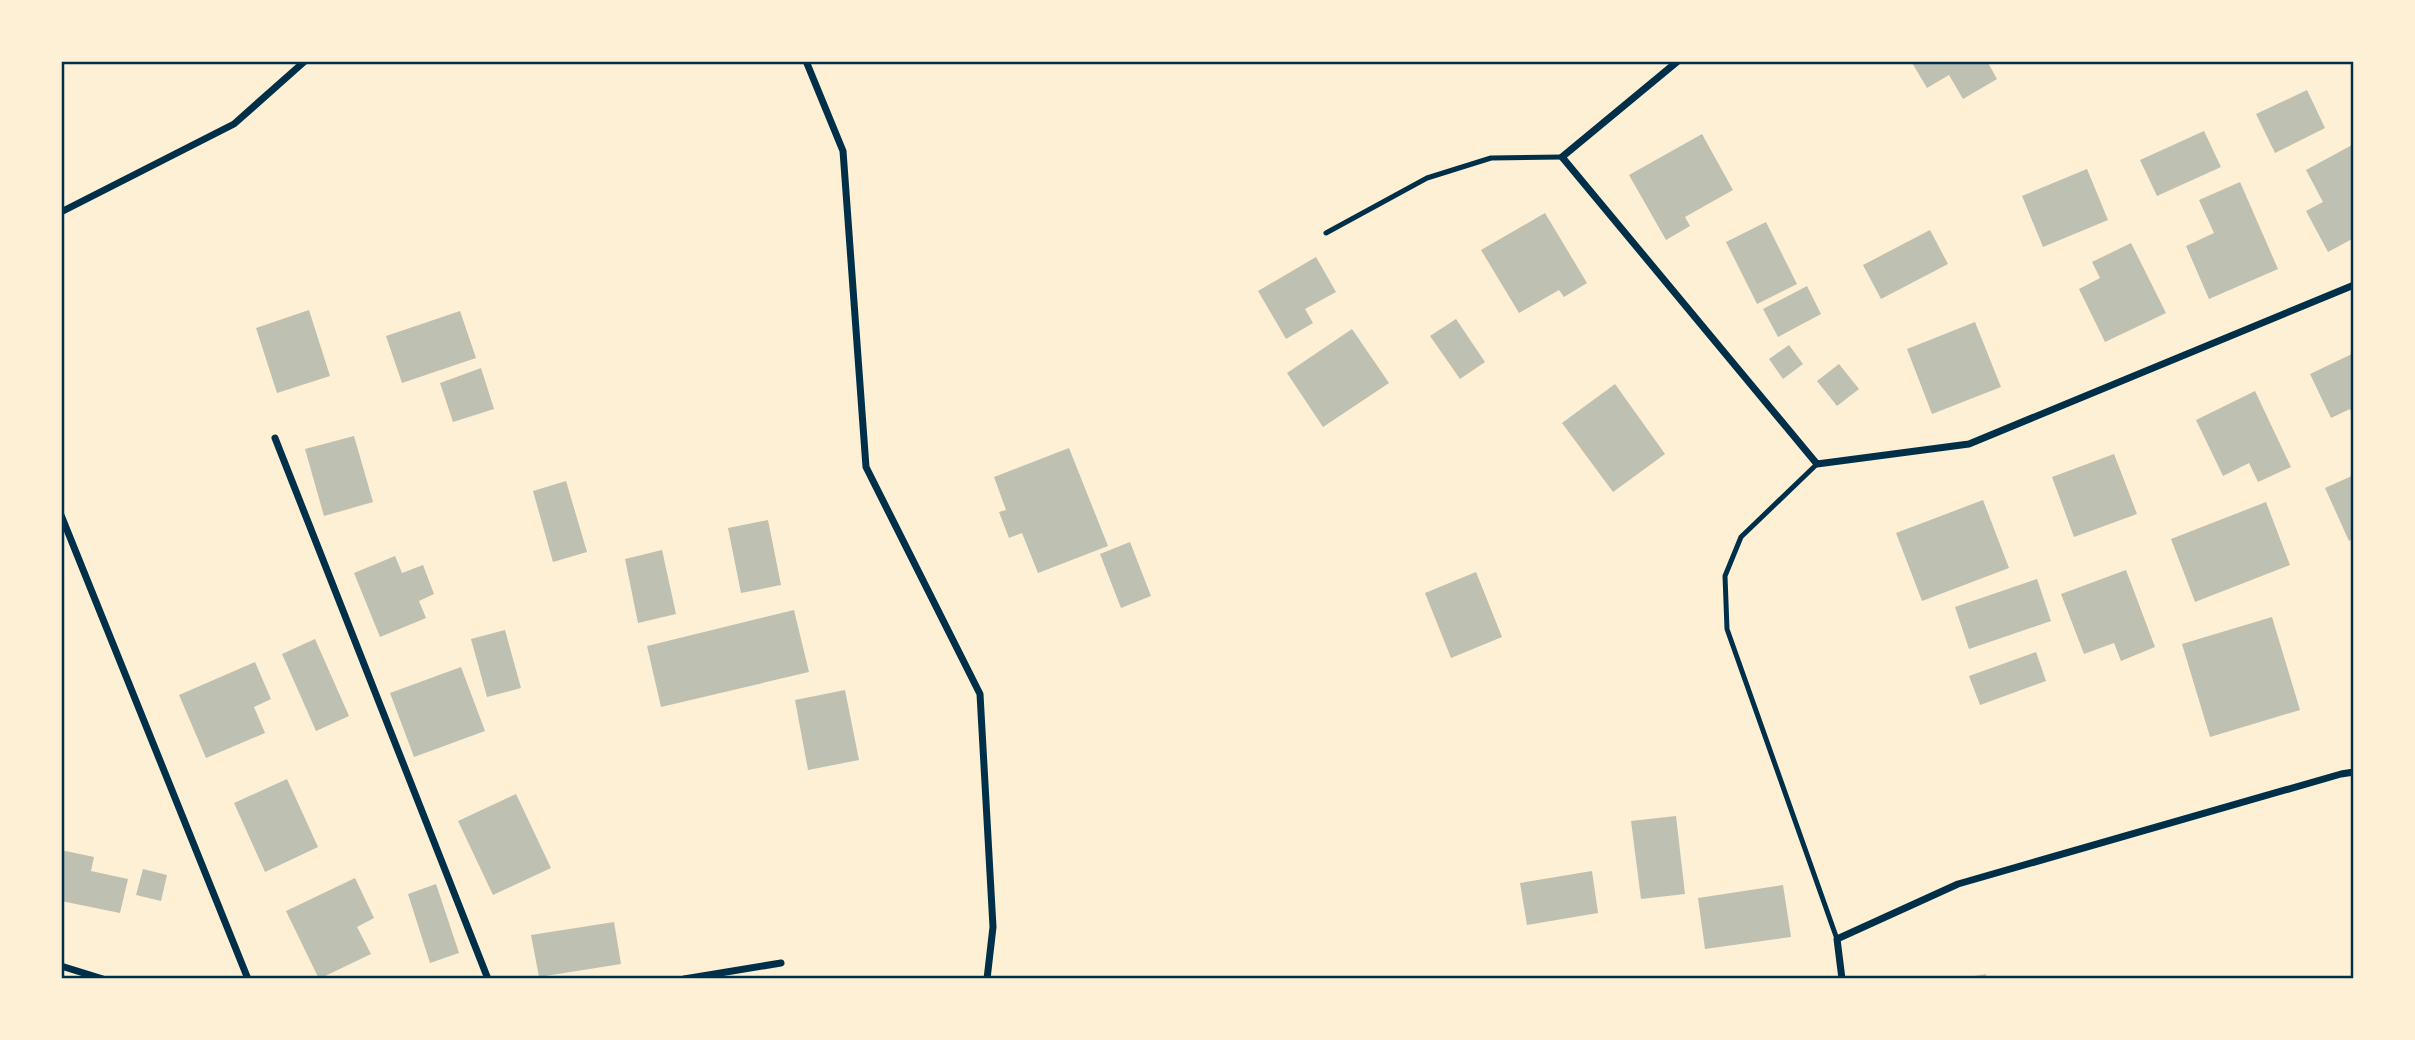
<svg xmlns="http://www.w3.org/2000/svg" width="2415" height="1040" viewBox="0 0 2415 1040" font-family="'PT Sans',sans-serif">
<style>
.building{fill:#bec0b2}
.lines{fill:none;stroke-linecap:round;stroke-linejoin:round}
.service{stroke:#003049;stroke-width:5}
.minor{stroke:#003049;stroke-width:7}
.neatline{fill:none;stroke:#003049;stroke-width:2.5}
</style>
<rect width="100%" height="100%" fill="#fdf0d5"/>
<g class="building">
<polygon points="1911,61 1987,61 1997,79 1963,99 1949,75 1927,88"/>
<polygon points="2307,90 2325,128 2275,153 2256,114"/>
<polygon points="2204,131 2221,167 2157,196 2140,160"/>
<polygon points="1702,134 1733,190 1685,217 1690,226 1666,240 1629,175"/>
<polygon points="2352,145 2354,149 2354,238 2328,252 2306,211 2323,202 2306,170"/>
<polygon points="2087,169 2108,220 2043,247 2022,196"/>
<polygon points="2240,182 2278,269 2209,299 2186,246 2214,233 2199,200"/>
<polygon points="1545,213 1587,283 1564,297 1559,290 1519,313 1481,250"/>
<polygon points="1766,222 1797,284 1757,304 1726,242"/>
<polygon points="1930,230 1948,264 1881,299 1863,265"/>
<polygon points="2131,243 2166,313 2105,342 2079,289 2100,278 2092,262"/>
<polygon points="1316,257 1336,292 1305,309 1313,323 1286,339 1258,291"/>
<polygon points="1807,286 1821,314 1778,337 1763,309"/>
<polygon points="309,310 330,376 277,393 256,328"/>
<polygon points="460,311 476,358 402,383 386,336"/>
<polygon points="1456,319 1485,362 1460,379 1430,336"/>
<polygon points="1975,322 2001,387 1932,414 1907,349"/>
<polygon points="1352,329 1389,383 1323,427 1287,373"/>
<polygon points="1789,345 1803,364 1783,379 1769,359"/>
<polygon points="2354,353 2354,418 2350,409 2331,418 2310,374"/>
<polygon points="1839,364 1859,389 1837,406 1817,381"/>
<polygon points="481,368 494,409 453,422 440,383"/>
<polygon points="1615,384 1665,454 1613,492 1562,423"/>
<polygon points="2255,391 2291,467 2258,482 2249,463 2223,476 2196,420"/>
<polygon points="354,436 373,502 324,516 305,449"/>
<polygon points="1069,448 1108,546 1038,573 1022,533 1009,538 999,512 1006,510 994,477"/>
<polygon points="2114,454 2137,514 2074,537 2052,477"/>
<polygon points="2354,475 2354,538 2349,541 2325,488"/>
<polygon points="566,481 587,552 553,562 533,491"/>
<polygon points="1983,500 2009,568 1922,601 1896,533"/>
<polygon points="2266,502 2290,565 2195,602 2171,539"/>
<polygon points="768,520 781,585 741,593 728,528"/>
<polygon points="1130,542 1151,596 1121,608 1100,554"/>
<polygon points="662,550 676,614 638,623 625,559"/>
<polygon points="395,556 402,573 423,565 434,594 419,601 426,618 380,637 354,573"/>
<polygon points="2126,570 2155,647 2121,661 2114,643 2084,654 2061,594"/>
<polygon points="1476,572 1502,637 1451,658 1425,593"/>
<polygon points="2037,579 2051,621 1969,649 1955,607"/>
<polygon points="794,610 809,672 661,707 647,646"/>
<polygon points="2272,617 2300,710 2210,737 2182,644"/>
<polygon points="505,630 521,688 487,697 471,639"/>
<polygon points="315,639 349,716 316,731 282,654"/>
<polygon points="2036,652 2046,681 1980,705 1969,676"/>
<polygon points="255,662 271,699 254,707 265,733 206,758 179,695"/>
<polygon points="461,667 485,731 414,757 390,693"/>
<polygon points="845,690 859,760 808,770 795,700"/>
<polygon points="287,779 318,847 265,872 234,803"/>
<polygon points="516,794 551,868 493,895 458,821"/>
<polygon points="1676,816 1685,894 1641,899 1631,821"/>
<polygon points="61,850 94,857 91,871 128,879 120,913 61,901"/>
<polygon points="143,869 167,875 161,901 136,895"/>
<polygon points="1592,871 1598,913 1527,925 1520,883"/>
<polygon points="355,878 374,918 357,927 371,954 319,979 286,911"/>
<polygon points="436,884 459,953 430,963 408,894"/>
<polygon points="1783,885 1791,937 1705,949 1698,898"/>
<polygon points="614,922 621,964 539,977 531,935"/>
<polygon points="1986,974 1987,979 1968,979 1968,977"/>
</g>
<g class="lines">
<g class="service">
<polyline points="1326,233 1427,178 1491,158 1562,157"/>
<polyline points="1817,464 1741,537 1725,576 1727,629 1837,939"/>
</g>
<g class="minor">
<polyline points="806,61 843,151 866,467 980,694 993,927 987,979"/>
<polyline points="1678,61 1562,157 1817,464 1969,444 2354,285"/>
<polyline points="61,212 234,124 305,61"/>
<polyline points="275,438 488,979"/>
<polyline points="61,515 248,979"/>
<polyline points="61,966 103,979"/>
<polyline points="684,979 781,963"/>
<polyline points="1842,979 1837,939 1958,884 2341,774 2354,772"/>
</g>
</g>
<rect width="2415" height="1040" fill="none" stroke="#fdf0d5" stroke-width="126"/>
<rect x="63" y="63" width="2289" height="914" class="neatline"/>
</svg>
